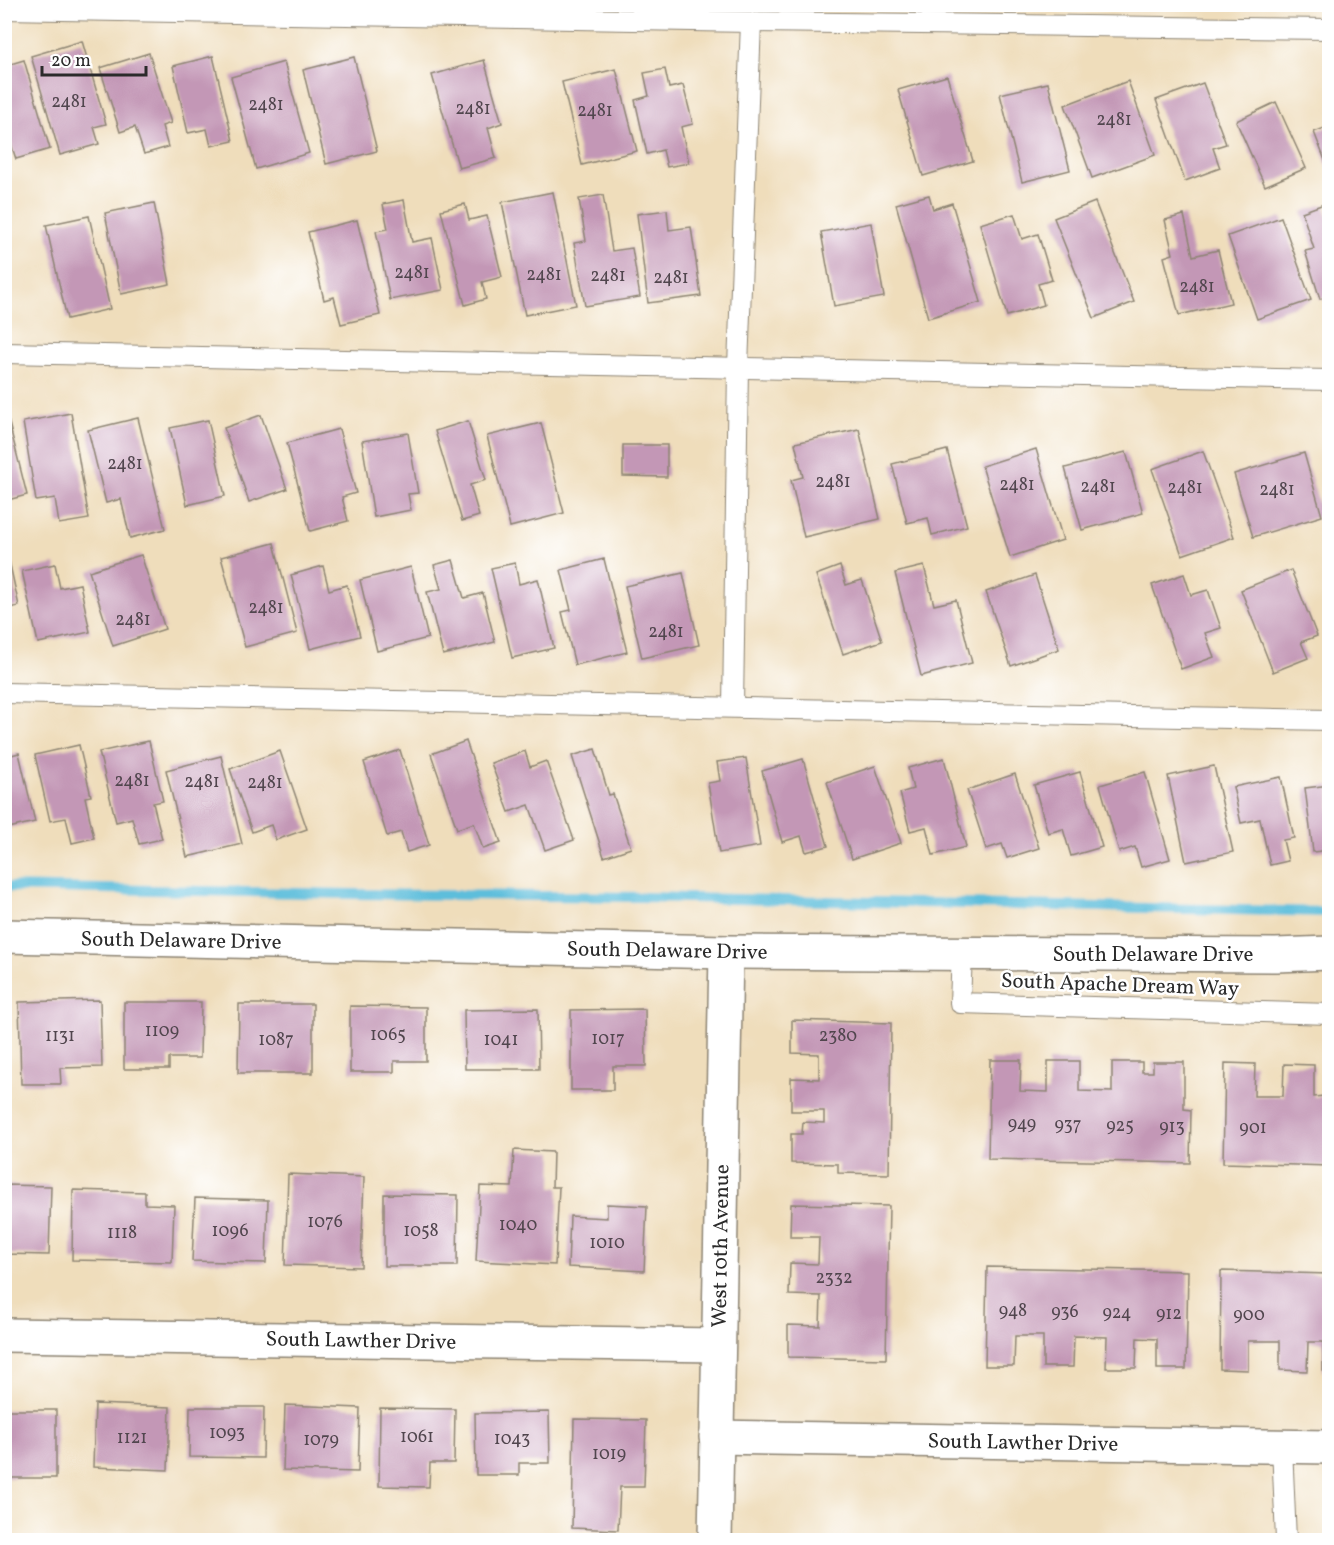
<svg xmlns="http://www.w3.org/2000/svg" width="1334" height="1545" viewBox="0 0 1334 1545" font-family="Vollkorn,serif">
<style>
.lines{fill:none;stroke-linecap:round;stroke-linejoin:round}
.stream{stroke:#5dbedb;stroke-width:10}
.building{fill:#c397b6}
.service-casing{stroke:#8d8473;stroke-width:22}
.minor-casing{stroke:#8d8473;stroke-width:36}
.service{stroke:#fff;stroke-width:20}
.minor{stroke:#fff;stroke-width:33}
.labels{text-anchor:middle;stroke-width:5;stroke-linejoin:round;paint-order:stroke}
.number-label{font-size:18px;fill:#51464e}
.street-label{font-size:21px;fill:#2b2b2b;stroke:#fff}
</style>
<rect width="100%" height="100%" fill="#fff"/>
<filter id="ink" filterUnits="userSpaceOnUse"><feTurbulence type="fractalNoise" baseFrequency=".0167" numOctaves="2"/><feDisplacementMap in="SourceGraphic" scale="12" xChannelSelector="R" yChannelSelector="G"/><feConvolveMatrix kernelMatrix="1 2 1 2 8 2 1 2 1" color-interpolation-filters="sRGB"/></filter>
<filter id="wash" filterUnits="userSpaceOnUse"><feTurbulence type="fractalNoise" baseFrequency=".008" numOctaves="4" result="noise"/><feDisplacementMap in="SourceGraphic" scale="24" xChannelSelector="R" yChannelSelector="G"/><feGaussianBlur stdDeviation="1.35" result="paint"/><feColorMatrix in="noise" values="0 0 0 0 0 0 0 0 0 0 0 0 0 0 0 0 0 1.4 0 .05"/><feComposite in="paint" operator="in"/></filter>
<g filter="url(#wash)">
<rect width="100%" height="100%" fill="#efddbb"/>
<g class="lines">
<polyline class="stream" points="4,887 352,894 643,897 1329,912"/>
</g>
<g id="blocks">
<g class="building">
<polygon points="82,41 106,124 94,127 99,144 60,155 31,56"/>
<polygon points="149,53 171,123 162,126 168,147 144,154 135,127 120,132 100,68"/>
<polygon points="213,56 233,141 211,146 207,129 188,133 173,66"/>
<polygon points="354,57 377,151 326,164 303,70"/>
<polygon points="24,60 50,149 16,159 10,141 4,143 4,66"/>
<polygon points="484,60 502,123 488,128 496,158 459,168 432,75"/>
<polygon points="284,62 309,153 256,169 231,77"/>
<polygon points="616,69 637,151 582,165 562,82"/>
<polygon points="665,69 669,88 683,85 693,124 681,127 689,163 667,167 663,150 647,154 635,100 649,96 644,73"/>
<polygon points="947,76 973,161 923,176 898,90"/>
<polygon points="1128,81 1155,155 1092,178 1065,105"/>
<polygon points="1048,83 1070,170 1022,182 1000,94"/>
<polygon points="1203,83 1226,144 1213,148 1220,168 1185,181 1156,100"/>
<polygon points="1276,102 1306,168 1265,186 1236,121"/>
<polygon points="1330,126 1330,167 1328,168 1314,132"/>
<polygon points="553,192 576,305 525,315 502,202"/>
<polygon points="603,195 612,251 632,248 640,297 585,306 574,243 586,241 579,199"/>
<polygon points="929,195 933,209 952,203 981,302 928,318 896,204"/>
<polygon points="404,200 412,242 432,238 443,290 390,300 376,231 388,229 383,204"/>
<polygon points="1095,202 1134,302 1094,318 1054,218"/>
<polygon points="154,203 170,284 121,294 105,213"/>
<polygon points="465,204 469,220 487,216 502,277 482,282 486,299 465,305 441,210"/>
<polygon points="1324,204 1330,222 1330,296 1320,299 1305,251 1314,249 1302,212"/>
<polygon points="667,210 669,230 691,227 701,296 648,303 637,214"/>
<polygon points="1014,214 1022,239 1038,234 1052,280 1038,284 1044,305 1007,316 980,224"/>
<polygon points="1184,215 1193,256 1218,250 1231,303 1179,315 1164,257 1173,254 1165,220"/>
<polygon points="89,216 110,309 67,319 46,225"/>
<polygon points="1281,217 1311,300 1257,319 1228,236"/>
<polygon points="357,220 380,315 341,324 334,297 324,300 308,232"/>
<polygon points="871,223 884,297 834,306 821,232"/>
<polygon points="71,413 89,519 59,524 55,498 36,501 23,422"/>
<polygon points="261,415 287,489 249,502 224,428"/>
<polygon points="138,418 165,529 130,538 121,499 106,503 88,430"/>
<polygon points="8,419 27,495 4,501 4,420"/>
<polygon points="208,420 225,496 187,505 170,428"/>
<polygon points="468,421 486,480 470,485 479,516 462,521 435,431"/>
<polygon points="541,423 564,513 510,527 487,436"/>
<polygon points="339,429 356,493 342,497 348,521 310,531 287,443"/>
<polygon points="859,429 880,519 804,537 791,480 803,477 795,443"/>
<polygon points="408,433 418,493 408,494 411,510 374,517 362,441"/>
<polygon points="623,445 667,445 667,477 623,476"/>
<polygon points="1036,449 1063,540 1010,557 982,466"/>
<polygon points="947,450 967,526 932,535 928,518 907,523 892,464"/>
<polygon points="1203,451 1234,537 1182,555 1152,469"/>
<polygon points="1126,452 1143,513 1082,530 1065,468"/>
<polygon points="1304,453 1322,516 1253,537 1234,474"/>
<polygon points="274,543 297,633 245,647 221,557"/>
<polygon points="4,551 7,551 19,606 4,609"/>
<polygon points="141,555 165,629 113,646 89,571"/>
<polygon points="604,559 627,652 575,665 562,612 571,610 561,570"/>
<polygon points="453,560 464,598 483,593 495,642 443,655 427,592 441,589 434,565"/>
<polygon points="515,563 519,584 538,579 554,648 512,658 491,568"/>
<polygon points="55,564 60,588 80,584 90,632 38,643 22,571"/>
<polygon points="323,566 329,590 347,585 360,636 310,649 291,575"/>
<polygon points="840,566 846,585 862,580 882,641 843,654 816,575"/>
<polygon points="924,566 934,605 956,600 972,663 921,676 895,573"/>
<polygon points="411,567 428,638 377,651 360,580"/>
<polygon points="1291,570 1317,636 1301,642 1308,658 1273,672 1241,590"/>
<polygon points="683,573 699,645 642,658 625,586"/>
<polygon points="1184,574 1191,595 1208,590 1221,628 1205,633 1214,657 1181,669 1152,585"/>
<polygon points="1035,575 1059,649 1011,666 986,592"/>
<polygon points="149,741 163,801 153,803 162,839 139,844 132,818 116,822 99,752"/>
<polygon points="466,741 501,843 483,849 474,823 457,829 431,754"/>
<polygon points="79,745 91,796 85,797 94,838 72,843 66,818 50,821 35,755"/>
<polygon points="595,749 609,795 613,794 631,848 604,857 572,756"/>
<polygon points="400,750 429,845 407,852 401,832 387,836 364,762"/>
<polygon points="280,751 307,829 276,840 271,825 252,832 230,769"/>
<polygon points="525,751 530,767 546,761 574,840 545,850 529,805 509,812 491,763"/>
<polygon points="19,753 35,822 4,829 4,757"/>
<polygon points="221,756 242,844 187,857 166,770"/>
<polygon points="746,758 760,846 719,853 708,783 720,781 717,762"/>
<polygon points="944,758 966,847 933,855 926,827 910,831 900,793 913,789 908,768"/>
<polygon points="803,759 828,846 806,852 801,836 782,842 762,771"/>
<polygon points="875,766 901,843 852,859 827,782"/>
<polygon points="1214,766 1233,852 1186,862 1168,776"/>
<polygon points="1080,772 1102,847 1071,856 1063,829 1048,833 1034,785"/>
<polygon points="1145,772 1170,859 1141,867 1135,847 1119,852 1100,785"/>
<polygon points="1015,774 1039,848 1007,858 1002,844 986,849 967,790"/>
<polygon points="1281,777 1294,838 1283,840 1288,861 1270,865 1260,819 1241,823 1233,787"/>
<polygon points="1330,785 1330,850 1313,852 1305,788"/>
<polygon points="100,1000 102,1067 60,1068 61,1084 21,1084 19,1002"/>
<polygon points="124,1002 201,1002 200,1058 169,1058 169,1069 124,1069"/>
<polygon points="239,1004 313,1004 313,1073 238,1073"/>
<polygon points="350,1006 426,1007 426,1061 394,1061 394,1072 350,1072"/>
<polygon points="538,1009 539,1069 465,1069 464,1010"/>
<polygon points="645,1009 646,1066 613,1066 613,1090 571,1090 571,1010"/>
<polygon points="792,1020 891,1023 889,1174 838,1173 838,1164 791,1163 791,1134 802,1134 803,1122 824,1123 824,1111 791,1111 791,1078 819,1079 819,1054 792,1053"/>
<polygon points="990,1060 1021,1060 1020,1091 1048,1092 1048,1061 1079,1061 1079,1091 1112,1092 1112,1062 1142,1062 1142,1072 1153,1072 1153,1062 1184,1062 1184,1109 1191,1110 1190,1163 988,1159"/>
<polygon points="1225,1063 1255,1064 1254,1096 1283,1096 1284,1064 1314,1065 1314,1097 1324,1096 1325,1076 1330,1076 1330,1166 1223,1163"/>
<polygon points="514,1150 553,1152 552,1187 559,1187 555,1265 476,1261 480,1186 512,1187"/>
<polygon points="288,1174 364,1177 361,1267 285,1265"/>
<polygon points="4,1185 51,1186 49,1255 4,1254"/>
<polygon points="73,1190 145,1192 145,1204 174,1205 172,1262 72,1260"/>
<polygon points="384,1194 458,1195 457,1266 384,1266"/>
<polygon points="195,1198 268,1200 266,1263 192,1261"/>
<polygon points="607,1204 647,1206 644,1271 568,1267 570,1216 607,1218"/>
<polygon points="791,1204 889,1206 886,1359 788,1357 788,1325 820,1326 821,1296 789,1295 790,1263 818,1264 819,1237 790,1237"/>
<polygon points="987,1267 1188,1271 1186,1369 1157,1369 1157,1339 1137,1338 1136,1368 1106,1368 1107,1337 1074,1336 1073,1367 1043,1367 1043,1336 1015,1336 1014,1366 985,1366"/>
<polygon points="1221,1271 1330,1274 1330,1371 1323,1371 1323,1342 1308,1342 1307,1371 1280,1370 1280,1341 1248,1341 1248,1370 1220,1369"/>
<polygon points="95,1404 170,1407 168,1470 93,1467"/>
<polygon points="285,1405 360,1408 358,1472 283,1470"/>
<polygon points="190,1407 264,1407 263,1458 189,1457"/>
<polygon points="380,1408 455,1409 454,1463 430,1463 429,1487 379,1486"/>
<rect x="4" y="1410" width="52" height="68"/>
<polygon points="549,1412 550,1463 519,1463 519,1475 476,1475 475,1413"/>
<polygon points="574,1419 646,1420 644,1487 620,1487 618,1530 572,1528"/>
</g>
</g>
</g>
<g filter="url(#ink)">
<use href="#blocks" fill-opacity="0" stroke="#8d8473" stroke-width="1.5"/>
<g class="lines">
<g class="service-casing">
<g id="service">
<polyline points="4,9 751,22 1330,29"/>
<polyline points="4,353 1330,380"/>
<polyline points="4,693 1330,720"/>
<polyline points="733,707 738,367 751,22"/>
<polyline points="962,953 960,1003 1330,1014"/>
<polyline points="1282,1446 1286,1540"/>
</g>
</g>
<g class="minor-casing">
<g id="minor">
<polyline points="4,936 726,952 1276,955 1330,953"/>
<polyline points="4,1335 718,1345"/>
<polyline points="716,1437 1330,1447"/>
<polyline points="715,1540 726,952"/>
</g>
</g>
<use href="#service" class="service"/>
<use href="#minor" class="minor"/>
</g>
</g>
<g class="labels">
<g class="number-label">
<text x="69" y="107">2481</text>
<text x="266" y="110">2481</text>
<text x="473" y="114">2481</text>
<text x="595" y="116">2481</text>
<text x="1114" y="125">2481</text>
<text x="412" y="278">2481</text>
<text x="544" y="280">2481</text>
<text x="608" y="281">2481</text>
<text x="671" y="283">2481</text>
<text x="1197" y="292">2481</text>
<text x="125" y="469">2481</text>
<text x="833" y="487">2481</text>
<text x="1017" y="490">2481</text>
<text x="1098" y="492">2481</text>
<text x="1185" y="493">2481</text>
<text x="1277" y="495">2481</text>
<text x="266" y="613">2481</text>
<text x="133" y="625">2481</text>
<text x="666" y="637">2481</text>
<text x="132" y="786">2481</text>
<text x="202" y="787">2481</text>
<text x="265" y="788">2481</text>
<text x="162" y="1036">1109</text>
<text x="388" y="1040">1065</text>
<text x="60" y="1041">1131</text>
<text x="838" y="1041">2380</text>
<text x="608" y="1044">1017</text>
<text x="276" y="1045">1087</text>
<text x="501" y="1045">1041</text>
<text x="1022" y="1129">949</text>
<text x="1068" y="1130">937</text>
<text x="1120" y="1131">925</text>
<text x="1172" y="1132">913</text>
<text x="1253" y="1133">901</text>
<text x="325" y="1227">1076</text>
<text x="518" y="1230">1040</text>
<text x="230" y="1236">1096</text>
<text x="421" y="1236">1058</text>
<text x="122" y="1238">1118</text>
<text x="607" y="1248">1010</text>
<text x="834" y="1283">2332</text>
<text x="1013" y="1316">948</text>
<text x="1065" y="1317">936</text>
<text x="1117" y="1318">924</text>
<text x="1169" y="1319">912</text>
<text x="1249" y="1320">900</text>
<text x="227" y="1438">1093</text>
<text x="417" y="1442">1061</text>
<text x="132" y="1443">1121</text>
<text x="512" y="1444">1043</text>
<text x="321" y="1445">1079</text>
<text x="609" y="1459">1019</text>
</g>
<g class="street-label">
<text transform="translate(181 940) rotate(1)" y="7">South Delaware Drive</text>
<text transform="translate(667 950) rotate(1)" y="7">South Delaware Drive</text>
<text x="1153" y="961">South Delaware Drive</text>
<text transform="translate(1120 984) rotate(2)" y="7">South Apache Dream Way</text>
<text transform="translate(720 1246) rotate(-89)" y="7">West 10th Avenue</text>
<text transform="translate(361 1340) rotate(1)" y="7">South Lawther Drive</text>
<text transform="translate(1023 1442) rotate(1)" y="7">South Lawther Drive</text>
</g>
</g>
<rect width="1334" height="1545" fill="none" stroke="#fff" stroke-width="24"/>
<path d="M42 66v9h104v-9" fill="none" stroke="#2b2b2b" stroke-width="3"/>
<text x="51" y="66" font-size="18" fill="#2b2b2b" stroke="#ffffff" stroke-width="4.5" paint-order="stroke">20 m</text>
</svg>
